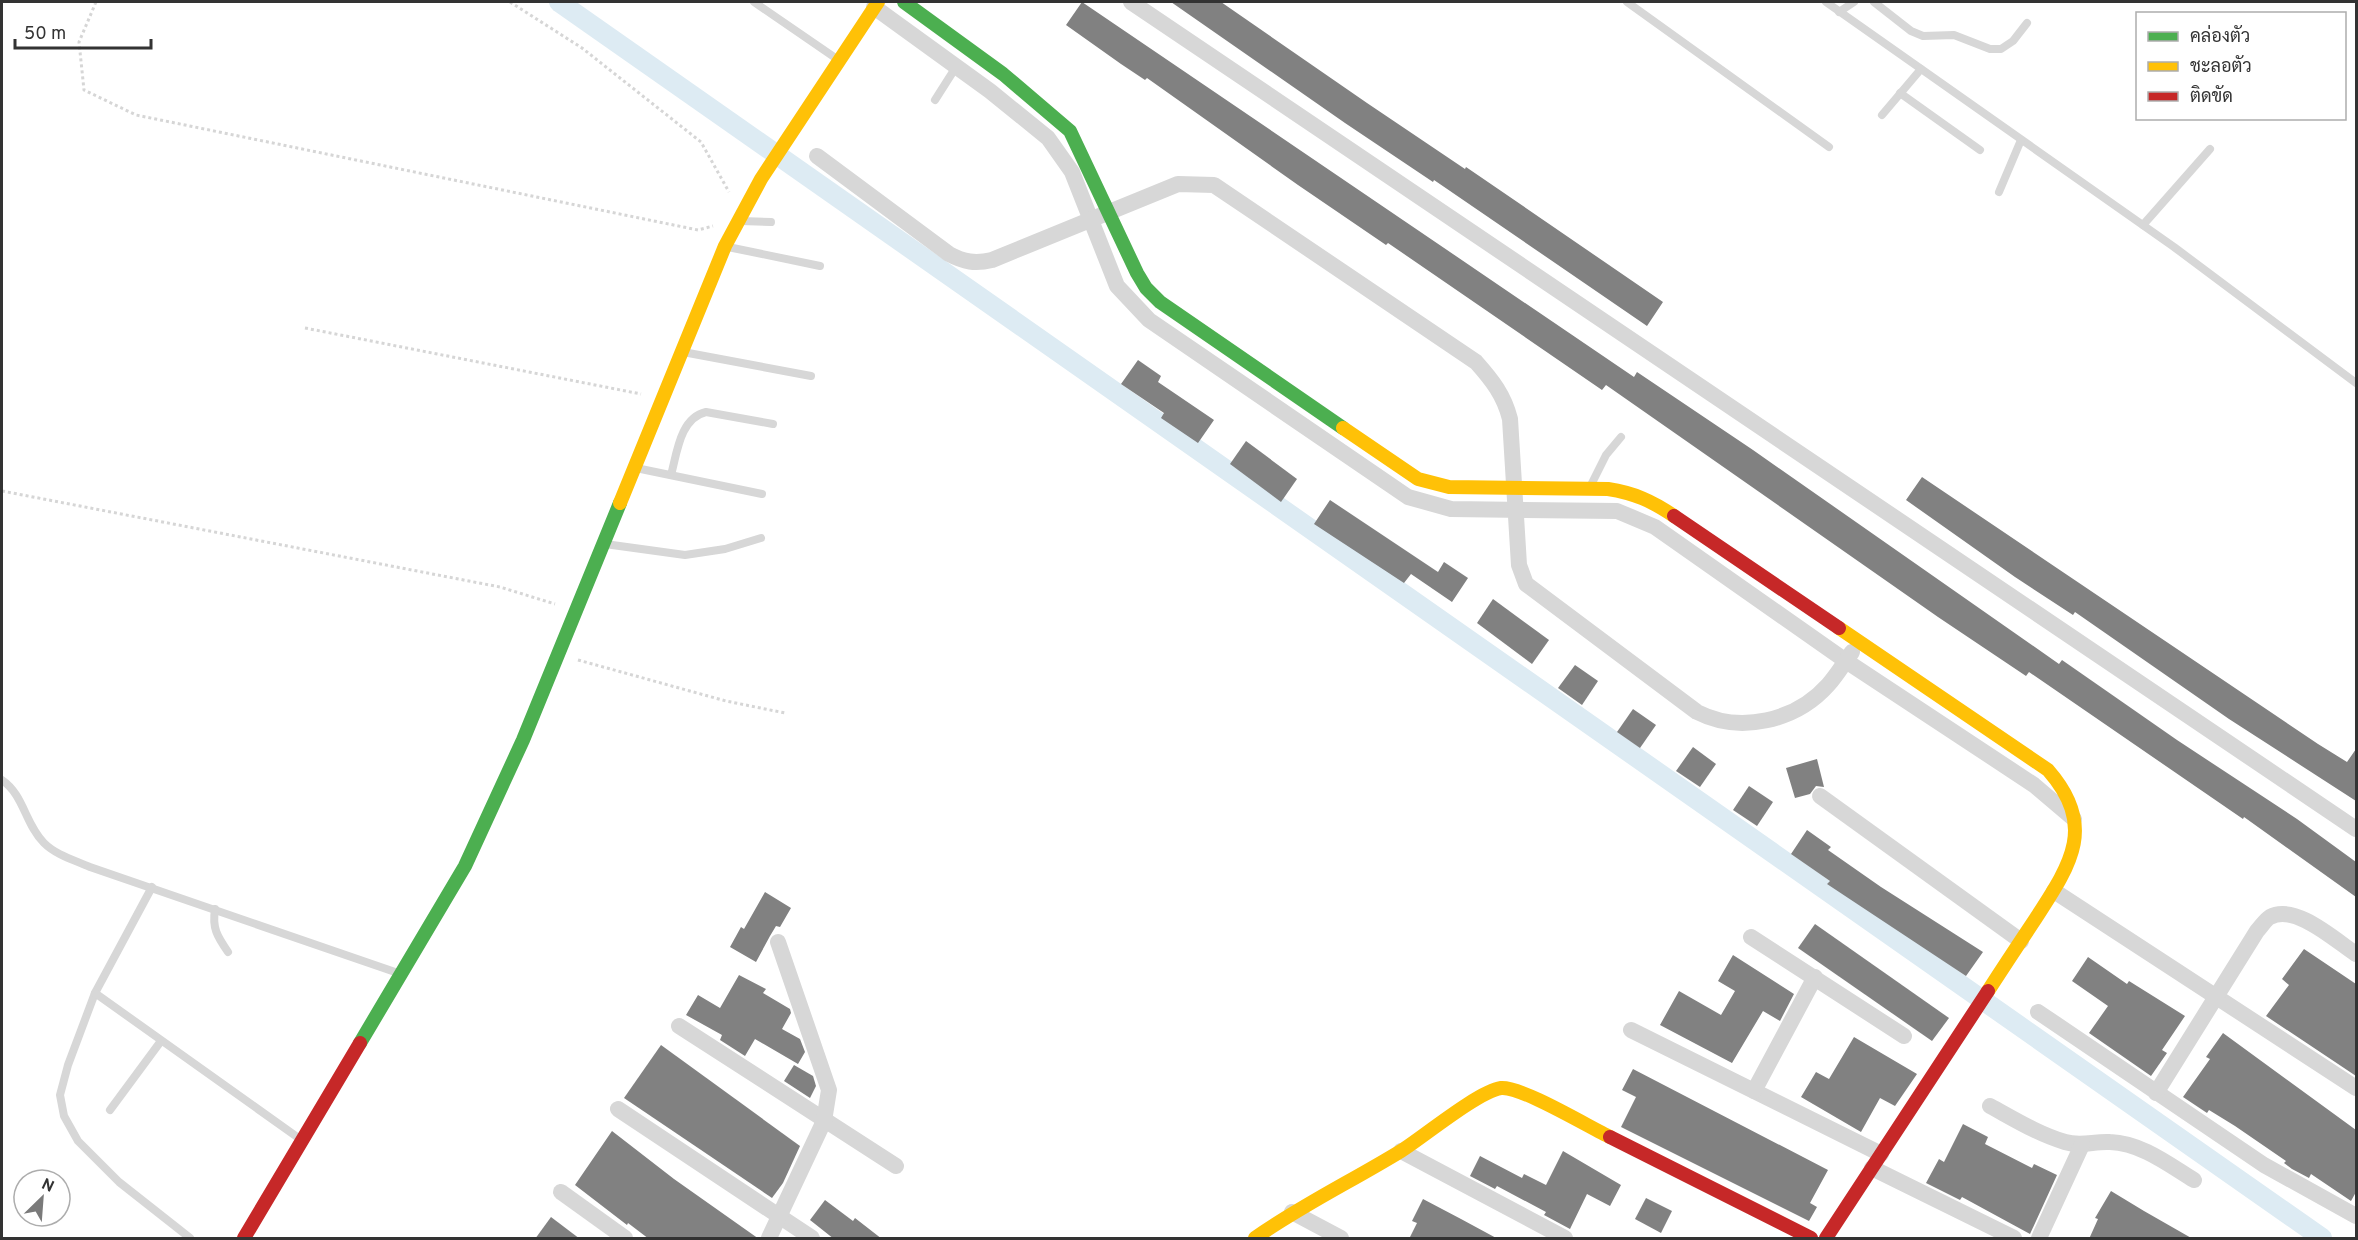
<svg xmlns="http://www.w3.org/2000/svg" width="2358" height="1240" viewBox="0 0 2358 1240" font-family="Overpass,Sarabun,sans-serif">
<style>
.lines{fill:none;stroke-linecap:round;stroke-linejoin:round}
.canal{stroke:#ddebf3;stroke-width:20}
.building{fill:#818181}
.path{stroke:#d6d6d6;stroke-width:3;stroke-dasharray:3 3;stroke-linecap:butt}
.lane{stroke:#d7d7d7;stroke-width:8}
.street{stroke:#d7d7d7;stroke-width:16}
.fast{stroke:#4caf50;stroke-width:14}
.slow{stroke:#ffc107;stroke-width:14}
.jam{stroke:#c62828;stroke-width:14}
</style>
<rect width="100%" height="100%" fill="#fff"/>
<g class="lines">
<polyline class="canal" points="559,2 2322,1238"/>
</g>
<g class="building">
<polygon points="1082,2 1634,377 1637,372 1753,450 2059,664 2062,660 2177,740 2297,819 2356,862 2356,897 2244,817 2243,819 2029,672 2026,676 1938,617 1606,385 1602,390 1388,243 1386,245 1298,185 1147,78 1145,80 1121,64 1066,25"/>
<polygon points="1171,2 1221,2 1367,103 1465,169 1466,167 1663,302 1647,326 1434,180 1433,182 1345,123"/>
<polygon points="1138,360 1161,376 1158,382 1214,420 1198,443 1161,418 1164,413 1121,384"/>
<polygon points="1246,441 1297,479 1281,502 1230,464"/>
<polygon points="1922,477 2318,744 2347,762 2356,749 2356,801 2229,719 2075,612 2073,615 2015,577 1906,500"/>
<polygon points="1330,500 1438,572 1444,562 1468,578 1452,602 1411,574 1404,583 1314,524"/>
<polygon points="1493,599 1549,640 1532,664 1477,623"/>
<polygon points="1575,665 1598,681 1582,705 1558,688"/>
<polygon points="1633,709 1656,725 1640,748 1617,732"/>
<polygon points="1693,747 1716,764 1700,787 1676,771"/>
<polygon points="1817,759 1824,787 1816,786 1810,794 1795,798 1786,768"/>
<polygon points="1749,786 1773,802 1757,826 1733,810"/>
<polygon points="1807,830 1831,847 1828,850 1881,887 1983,952 1966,976 1827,884 1830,881 1791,854"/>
<polygon points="765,892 791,908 780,927 776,926 770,936 756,962 730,947 741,927 744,929"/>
<polygon points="1815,924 1949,1018 1932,1041 1798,948"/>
<polygon points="2304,949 2356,984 2356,1076 2266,1016 2289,985 2282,979"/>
<polygon points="1733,955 1794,994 1780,1021 1763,1011 1732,1063 1660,1025 1679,991 1721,1015 1735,991 1718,981"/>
<polygon points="2088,957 2127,984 2129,981 2185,1016 2162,1050 2167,1053 2151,1076 2089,1033 2108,1006 2072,981"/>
<polygon points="739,975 766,989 763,993 790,1009 791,1013 782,1029 800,1039 805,1052 798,1064 755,1039 745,1056 720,1040 722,1035 686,1015 698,995 720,1008"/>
<polygon points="2223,1033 2356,1130 2356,1192 2351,1201 2311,1174 2309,1178 2292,1169 2284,1163 2286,1161 2235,1126 2209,1110 2207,1113 2183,1097 2210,1059 2206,1057"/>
<polygon points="1854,1037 1917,1074 1895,1106 1880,1098 1861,1132 1801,1097 1816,1072 1829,1079"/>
<polygon points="661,1045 800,1146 783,1183 772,1198 624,1098"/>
<polygon points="794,1065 813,1076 816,1086 810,1098 784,1081"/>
<polygon points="1633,1069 1828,1170 1810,1203 1817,1207 1809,1221 1621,1127 1636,1097 1622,1090"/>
<polygon points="1963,1124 1988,1137 1985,1144 2032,1168 2034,1164 2057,1175 2030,1234 1962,1197 1960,1200 1926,1183 1939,1159 1944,1162"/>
<polygon points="612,1131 674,1179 759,1239 649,1239 628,1223 627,1225 575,1185"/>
<polygon points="1563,1151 1621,1185 1610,1206 1587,1194 1570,1229 1544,1215 1546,1212 1497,1186 1495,1189 1470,1176 1480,1156 1522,1178 1524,1174 1546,1185"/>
<polygon points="2111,1191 2144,1211 2193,1239 2089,1239 2098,1219 2095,1218"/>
<polygon points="1646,1198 1672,1211 1661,1233 1635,1219"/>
<polygon points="1423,1199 1461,1219 1498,1239 1409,1239 1417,1223 1412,1221"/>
<polygon points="825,1200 853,1221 855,1218 882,1239 834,1239 810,1220"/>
<polygon points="551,1217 580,1239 535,1239"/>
</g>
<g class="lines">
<g class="path">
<polyline points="96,2 79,42 84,90 136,115 698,230 713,226"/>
<polyline points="510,2 582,48 701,142 729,192"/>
<polyline points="305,328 641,394"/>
<polyline points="2,491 500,587 555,604"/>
<polyline points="578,660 726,701 785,713"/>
</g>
<g class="lane">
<polyline points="754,2 837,59"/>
<polyline points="1627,2 1829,147"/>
<polyline points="1826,2 2174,247 2356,383"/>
<polyline points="1874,2 1911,31 1923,36 1954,35 1990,49 2001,49 2013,41 2027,23"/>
<polyline points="1839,12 1854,2"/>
<polyline points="1900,93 1980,150"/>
<polyline points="935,100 956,67"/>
<polyline points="1882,115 1921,69"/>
<polyline points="1999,192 2021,140"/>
<polyline points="741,221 771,222"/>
<polyline points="2143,225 2210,149"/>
<polyline points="728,247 820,266"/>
<polyline points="683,352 811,376"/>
<polyline points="636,468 762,494"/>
<path d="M671 475C677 453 680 418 706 412L773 424"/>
<polyline points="1591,485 1606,455 1621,437"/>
<polyline points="605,544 685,555 725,549 761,538"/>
<path d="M2 780C24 795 25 824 44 843 56 855 74 860 90 867L398 973"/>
<polyline points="152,887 95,993 68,1065 60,1095 64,1116 78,1141 119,1182 190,1238"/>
<path d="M215 909C212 928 217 936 228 952"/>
<polyline points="95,993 300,1139"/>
<polyline points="110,1110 161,1041"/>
</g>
<g class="street">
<polyline points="1131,2 2356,829"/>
<polyline points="874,7 990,91 1048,138 1072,172 1117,286 1149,320 1408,497 1451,509 1617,511 1655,527 1846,661 2034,785 2074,819"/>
<path d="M817 156 949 254C964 262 975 264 992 260L1178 184 1214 185 1476 362C1492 380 1504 395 1510 419L1519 565 1526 584 1697 712C1740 734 1796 721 1828 685 1837 675 1844 663 1852 652"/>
<polyline points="1820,796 2021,941"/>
<polyline points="2054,891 2356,1088"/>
<polyline points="1751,937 1904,1036"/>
<polyline points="2038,1012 2264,1165 2356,1216"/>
<polyline points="679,1026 896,1166"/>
<polyline points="1631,1030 1881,1154"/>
<polyline points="1754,1091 1815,977"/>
<path d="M2156 1093 2257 931C2261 927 2265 920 2270 917 2295 903 2336 941 2356 954"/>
<path d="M1990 1106C2014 1119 2038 1134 2065 1142 2081 1147 2094 1141 2110 1142 2141 1143 2168 1164 2194 1180"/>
<polyline points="618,1109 812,1238"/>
<polyline points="1401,1151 1565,1238"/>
<polyline points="1872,1168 2014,1238"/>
<polyline points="561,1192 625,1238"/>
<polyline points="1292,1212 1341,1238"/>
<polyline points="769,1238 824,1121 829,1090 778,942"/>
<polyline points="2039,1238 2082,1145"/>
</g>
<g class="fast">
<polyline points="904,2 1003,74 1070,131 1137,273 1146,288 1160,302 1343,428"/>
<polyline points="360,1043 465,866 523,740 620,503"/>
</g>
<g class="slow">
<path d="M1343 428 1418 479 1449 487 1608 489C1634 493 1652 501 1674 516"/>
<polyline points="620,503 725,246 761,179 878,2"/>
<path d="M1839 628 2048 770C2097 826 2071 864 2036 918 2020 942 2004 966 1988 991"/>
<path d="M1255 1238C1302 1205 1352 1181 1401 1151 1423 1137 1479 1091 1501 1088 1521 1086 1589 1127 1610 1137"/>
</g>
<g class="jam">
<polyline points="1674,516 1839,628"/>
<polyline points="1610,1137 1811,1238"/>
<polyline points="244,1238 360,1043"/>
<polyline points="1826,1238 1988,991"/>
</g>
</g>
<rect width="2358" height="1240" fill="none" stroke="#333333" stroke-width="6"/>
<rect x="2136" y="12" width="210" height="108" fill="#ffffff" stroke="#adadad" stroke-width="1.5"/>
<rect x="2148" y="32" width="30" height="9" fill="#4caf50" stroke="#adadad" stroke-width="1.5"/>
<text x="2190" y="42" font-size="18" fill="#333333">คล่องตัว</text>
<rect x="2148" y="62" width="30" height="9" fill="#ffc107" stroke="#adadad" stroke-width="1.5"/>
<text x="2190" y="72" font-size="18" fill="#333333">ชะลอตัว</text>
<rect x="2148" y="92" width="30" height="9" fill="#c62828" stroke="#adadad" stroke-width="1.5"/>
<text x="2190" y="102" font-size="18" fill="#333333">ติดขัด</text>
<g transform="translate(42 1198) rotate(25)"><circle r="28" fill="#ffffff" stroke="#adadad" stroke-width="1.5"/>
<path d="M0-4.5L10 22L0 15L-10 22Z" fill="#7a7a7a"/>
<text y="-9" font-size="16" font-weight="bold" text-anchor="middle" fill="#333333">N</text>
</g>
<path d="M15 39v9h136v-9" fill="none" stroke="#333333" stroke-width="3"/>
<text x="24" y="39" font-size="18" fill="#333333" stroke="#ffffff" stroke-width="4.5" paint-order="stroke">50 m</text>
</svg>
